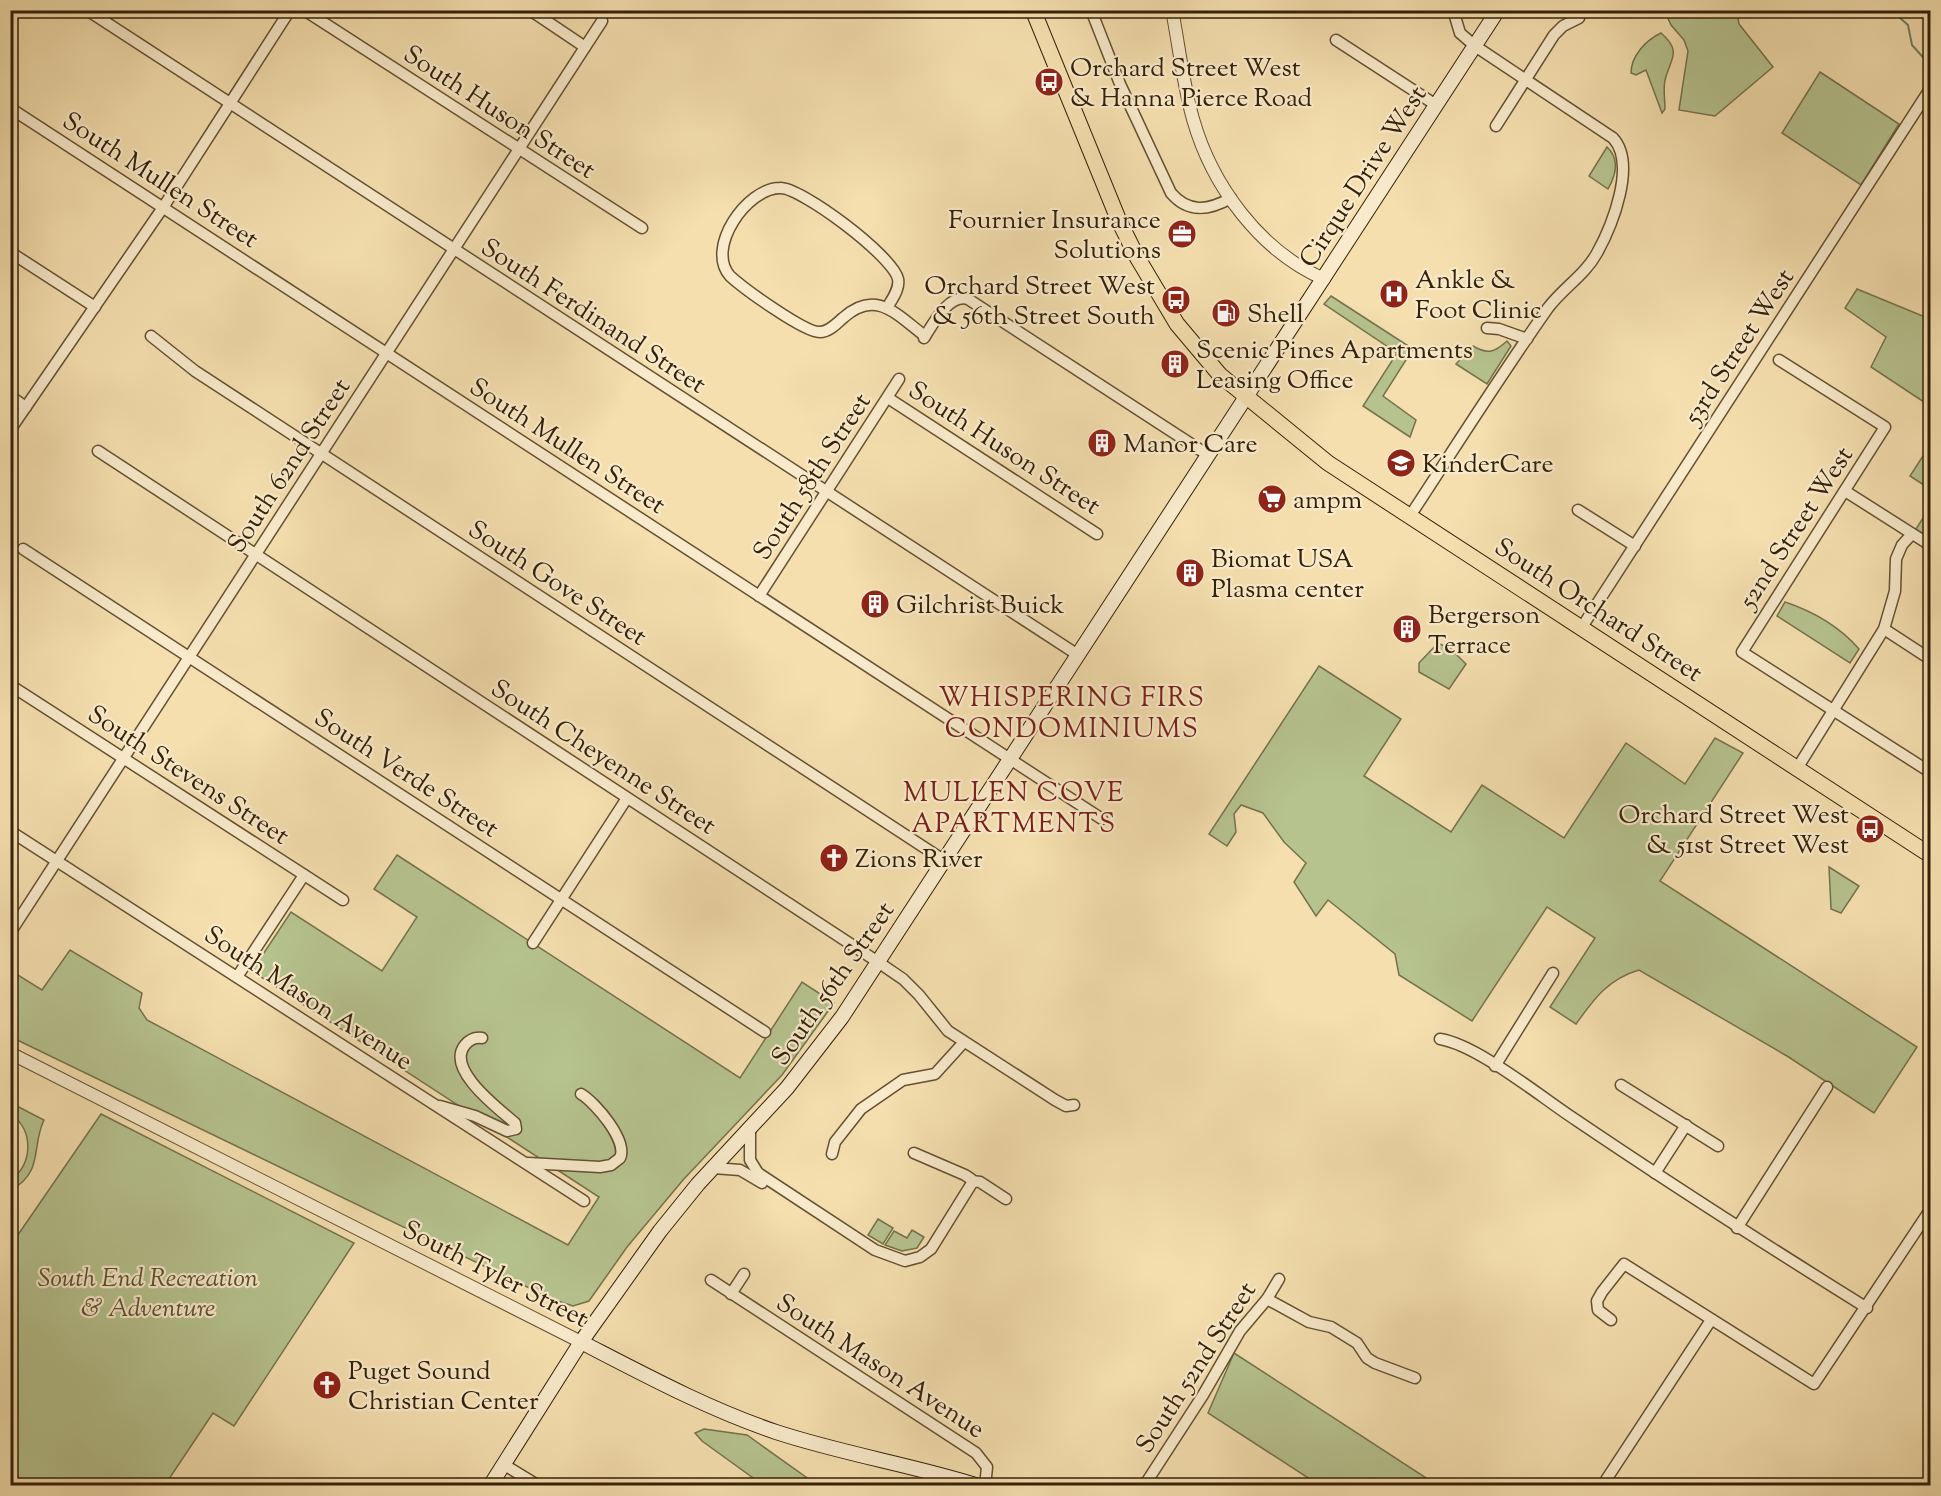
<svg xmlns="http://www.w3.org/2000/svg" width="1941" height="1496" viewBox="0 0 1941 1496" font-family="'Sorts Mill Goudy',serif">
<style>
.green{fill:#b6c38f;stroke:#75724c;stroke-width:1.5}
.lines{fill:none;stroke-linecap:round;stroke-linejoin:round}
.stream{stroke:#727f6a;stroke-width:2}
.minor-casing{stroke:#645032;stroke-width:13}
.tertiary-casing{stroke:#645032;stroke-width:14}
.secondary-casing{stroke:#342109;stroke-width:16}
.primary-casing{stroke:#342109;stroke-width:17}
.minor{stroke:#f8eacb;stroke-width:10}
.tertiary{stroke:#f8eacb;stroke-width:12}
.secondary{stroke:#f8eacb;stroke-width:14}
.primary{stroke:#f5dfaf;stroke-width:15}
.labels{text-anchor:middle;stroke-width:4.5;stroke-linejoin:round;paint-order:stroke}
.poi-label{font-size:26px;fill:#342109;stroke:#f8eacb;text-anchor:start}
.street-label{font-size:26px;fill:#342109;stroke:#f8eacb}
.park-label{font-size:26px;font-style:italic;fill:#5b5231;stroke:#f8eacb}
.neighbourhood-label{font-size:27px;letter-spacing:1.5px;fill:#7a1f14;stroke:#f8eacb}
</style>
<rect width="100%" height="100%" fill="#f5dfaf"/>
<filter id="stains"><feTurbulence type="fractalNoise" baseFrequency=".00333" numOctaves="4"/><feColorMatrix values="0 0 0 0 .2 0 0 0 0 .09 0 0 0 0 .02 0 0 0 .5 -.17"/></filter>
<radialGradient id="worn" r=".72"><stop offset=".6" stop-color="#630" stop-opacity="0"/><stop offset="1" stop-color="#630" stop-opacity=".3"/></radialGradient>
<g class="green">
<polygon points="1659,11 1737,11 1739,24 1773,67 1715,116 1679,110 1688,51 1684,40 1671,25 1666,14"/>
<path d="M1661 33C1683 52 1670 59 1665 80 1663 89 1665 100 1665 109L1662 113 1646 70 1636 75 1631 73C1631 56 1646 40 1661 33Z"/>
<polygon points="1820,72 1899,124 1861,185 1782,133"/>
<path d="M1607 147C1620 159 1616 175 1608 189L1589 176Z"/>
<polygon points="1857,289 1930,319 1930,406 1871,367 1886,337 1845,308"/>
<polygon points="1331,296 1413,349 1383,396 1416,420 1410,437 1363,406 1397,353 1324,304"/>
<path d="M1507 341 1511 346 1487 384 1456 364 1473 346C1488 355 1495 352 1507 341Z"/>
<polygon points="1930,445 1930,489 1910,476"/>
<polygon points="1930,507 1930,539 1916,529"/>
<path d="M1785 602C1815 612 1839 626 1859 649L1850 663 1777 616Z"/>
<polygon points="1438,643 1451,649 1466,664 1449,689 1419,672 1419,663"/>
<path d="M1319 666 1401 719 1364 776 1451 832 1482 785 1564 838 1626 743 1685 784 1715 738 1743 753 1660 881 1917 1047 1874 1113 1787 1056 1639 970C1608 979 1594 999 1576 1024L1550 1007 1595 938 1547 907 1472 1021 1399 975 1395 954 1328 900 1316 916 1294 882 1306 863 1284 842 1263 813 1241 805 1234 814 1236 832 1227 846 1209 834Z"/>
<polygon points="397,855 740,1078 802,982 834,1003 782,1075 683,1180 627,1247 589,1301 573,1306 552,1299 11,1037 10,970 42,990 70,950 142,993 139,1008 147,1020 568,1245 599,1197 252,971 291,912 382,971 417,917 374,889"/>
<polygon points="1829,867 1859,886 1841,913 1831,909"/>
<path d="M11 1103 44 1120C31 1147 44 1172 11 1190V1180C33 1163 34 1131 11 1114Z"/>
<polygon points="101,1114 354,1243 234,1426 213,1413 165,1485 11,1485 11,1245"/>
<polygon points="878,1219 893,1228 883,1244 868,1235"/>
<polygon points="912,1230 924,1237 917,1248 902,1251 885,1245 894,1231 907,1238"/>
<polygon points="1234,1353 1437,1485 1319,1485 1208,1413"/>
<polygon points="704,1429 747,1435 817,1485 763,1485 702,1441 695,1433"/>
</g>
<g class="lines">
<polyline class="stream" points="1891,10 1908,25 1912,45 1929,64"/>
<g class="minor-casing">
<g id="minor">
<polyline points="87,10 1078,655"/>
<polyline points="304,10 642,228"/>
<polyline points="530,10 585,47"/>
<path d="M1091 10 1120 84 1171 193C1188 213 1208 211 1231 198"/>
<polyline points="1336,40 1436,105"/>
<polyline points="10,108 1102,819"/>
<polyline points="1496,126 1554,35 1563,26 1579,18"/>
<polyline points="10,252 95,307"/>
<path d="M887 308C892 299 900 289 898 279 893 256 801 187 780 188 747 188 705 248 730 276 743 288 805 333 820 332 829 332 836 324 843 318 876 288 897 315 925 336"/>
<polyline points="1487,328 1499,329 1527,339"/>
<polyline points="151,336 195,371 945,861"/>
<path d="M924 338C933 324 949 293 968 299L1208 455"/>
<polyline points="1779,360 1885,427 1742,652 1930,772"/>
<polyline points="10,396 26,407"/>
<polyline points="888,398 1097,534"/>
<polyline points="10,430 164,206 290,10"/>
<polyline points="98,451 878,962 903,979 919,995 948,1031 1055,1100 1066,1106 1074,1105"/>
<polyline points="1845,491 1930,545"/>
<polyline points="1578,510 1635,546"/>
<path d="M1410 516C1456 446 1500 376 1548 308 1563 288 1585 275 1597 253 1612 226 1637 164 1613 138L1475 46 1460 33 1453 10"/>
<polyline points="23,549 765,1032"/>
<polyline points="759,596 899,379"/>
<polyline points="1582,627 1930,89"/>
<polyline points="1884,629 1930,659"/>
<polyline points="10,685 343,900"/>
<polyline points="1798,767 1884,629 1895,591 1896,559 1902,545 1912,534"/>
<polyline points="10,831 584,1201"/>
<polyline points="10,933 602,21"/>
<polyline points="533,943 627,798"/>
<polyline points="237,977 304,875"/>
<path d="M1440 1039C1478 1045 1542 1098 1576 1120 1672 1185 1769 1247 1867 1308"/>
<polyline points="1495,1066 1553,973"/>
<polyline points="1621,1085 1718,1146"/>
<path d="M440 1106 475 1116 507 1131 516 1129 515 1123C499 1109 445 1069 465 1045 470 1039 475 1037 482 1038"/>
<polyline points="750,1129 750,1160 758,1173 875,1250 905,1261 920,1257 931,1249 972,1183 971,1179 965,1175 914,1153"/>
<polyline points="832,1154 835,1142 861,1109 903,1080 935,1074 964,1042"/>
<path d="M528 1163 600 1167 611 1165 620 1158C628 1141 596 1103 581 1094"/>
<polyline points="713,1168 740,1170 762,1183"/>
<polyline points="1655,1173 1686,1125"/>
<polyline points="972,1181 980,1182 1006,1199"/>
<polyline points="1737,1228 1827,1087"/>
<polyline points="711,1280 976,1453 987,1467 985,1486"/>
<polyline points="731,1294 744,1274"/>
<polyline points="1267,1299 1309,1322 1331,1327 1357,1343 1367,1358 1375,1363 1415,1378"/>
<polyline points="1611,1320 1598,1310 1597,1301 1602,1292 1624,1264 1814,1384 1930,1210"/>
<polyline points="503,1464 539,1486"/>
<polyline points="1144,1486 1203,1395 1240,1331 1267,1299 1279,1279"/>
<polyline points="1602,1486 1711,1320"/>
</g>
</g>
<g class="tertiary-casing">
<g id="tertiary">
<path d="M1172 10C1179 46 1183 84 1193 119 1212 186 1260 251 1324 279"/>
<polyline points="10,1053 581,1342"/>
</g>
</g>
<g class="secondary-casing">
<g id="secondary">
<path d="M581 1342C645 1375 708 1409 776 1432 843 1454 913 1465 979 1486"/>
<polyline points="490,1486 581,1342 660,1231 698,1184 787,1088 842,1017 1498,10"/>
</g>
</g>
<g class="primary-casing">
<polyline id="primary" points="1033,10 1119,221 1137,257 1177,324 1220,375 1328,463 1930,855"/>
</g>
<use href="#minor" class="minor"/>
<use href="#tertiary" class="tertiary"/>
<use href="#secondary" class="secondary"/>
<use href="#primary" class="primary"/>
</g>
<defs>
<g id="bus-disc" transform="scale(1.5)"><circle r="9.5" fill="#8f2418" stroke="#f8eacb"/><path d="M-5-6H5V4H4V6H2V4H-2V6H-4V4H-5ZM-3.5-4V0h7V-4ZM-3.5 1.2v1.5H-2V1.2ZM2 1.2v1.5H3.5V1.2Z" fill="#fff"/></g>
<g id="office-disc" transform="scale(1.5)"><circle r="9.5" fill="#8f2418" stroke="#f8eacb"/><path d="M-6-3h4V-5.5h4V-3h4V5H-6ZM-1-4.5V-3h2v-1.5ZM-6 0V1H6V0Z" fill="#fff"/></g>
<g id="hospital-disc" transform="scale(1.5)"><circle r="9.5" fill="#8f2418" stroke="#f8eacb"/><path d="M-5-5h3v3.5h4V-5h3V5h-3V1.5h-4V5h-3Z" fill="#fff"/></g>
<g id="fuel-disc" transform="scale(1.5)"><circle r="9.5" fill="#8f2418" stroke="#f8eacb"/><path d="M-5.5-6h7V0h2V4h1.3V-2.5L3-4.5l.8-.8L6-3V5H2.5V1h-1V6h-7ZM-4.2-4.7v3.2H.2V-4.7Z" fill="#fff"/></g>
<g id="building-disc" transform="scale(1.5)"><circle r="9.5" fill="#8f2418" stroke="#f8eacb"/><path d="M-4-6H4V6H1V3H-1V6H-4ZM-2.5-4.3h1.7v1.8h-1.7ZM.8-4.3h1.7v1.8H.8ZM-2.5-1h1.7V.8h-1.7ZM.8-1h1.7V.8H.8Z" fill="#fff"/></g>
<g id="school-disc" transform="scale(1.5)"><circle r="9.5" fill="#8f2418" stroke="#f8eacb"/><path d="M0-5L7-2L0 1L-7-2ZM-4 1L0 2.5L4 1V4Q0 6-4 4Z" fill="#fff"/></g>
<g id="supermarket-disc" transform="scale(1.5)"><circle r="9.5" fill="#8f2418" stroke="#f8eacb"/><path d="M-6-5.5h2.5l.6 2H6L4.5 2H-2.5L-4.4-4H-6ZM-1.5 3.2a1.3 1.3 0 1 0 .1 0ZM3 3.2a1.3 1.3 0 1 0 .1 0Z" fill="#fff"/></g>
<g id="church-disc" transform="scale(1.5)"><circle r="9.5" fill="#8f2418" stroke="#f8eacb"/><path d="M-1.2-6h2.4v3.5h3.3v2.4h-3.3V6h-2.4V-.1h-3.3v-2.4h3.3Z" fill="#fff"/></g>
</defs>
<g fill-rule="evenodd">
<use href="#bus-disc" x="1049" y="82"/>
<use href="#office-disc" x="1182" y="234"/>
<use href="#hospital-disc" x="1394" y="294"/>
<use href="#bus-disc" x="1176" y="300"/>
<use href="#fuel-disc" x="1226" y="313"/>
<use href="#building-disc" x="1175" y="364"/>
<use href="#building-disc" x="1102" y="443"/>
<use href="#school-disc" x="1401" y="463"/>
<use href="#supermarket-disc" x="1272" y="499"/>
<use href="#building-disc" x="1190" y="573"/>
<use href="#building-disc" x="875" y="604"/>
<use href="#building-disc" x="1407" y="629"/>
<use href="#bus-disc" x="1870" y="829"/>
<use href="#church-disc" x="834" y="858"/>
<use href="#church-disc" x="327" y="1385"/>
</g>
<g class="labels">
<g class="poi-label">
<text x="1070" y="76">Orchard Street West<tspan x="1070" dy="30">&amp; Hanna Pierce Road</tspan></text>
<text x="1161" y="228" text-anchor="end">Fournier Insurance<tspan x="1161" dy="30">Solutions</tspan></text>
<text x="1415" y="288">Ankle &amp;<tspan x="1415" dy="30">Foot Clinic</tspan></text>
<text x="1155" y="294" text-anchor="end">Orchard Street West<tspan x="1155" dy="30">&amp; 56th Street South</tspan></text>
<text x="1247" y="322">Shell</text>
<text x="1196" y="358">Scenic Pines Apartments<tspan x="1196" dy="30">Leasing Office</tspan></text>
<text x="1123" y="452">Manor Care</text>
<text x="1422" y="472">KinderCare</text>
<text x="1293" y="508">ampm</text>
<text x="1211" y="567">Biomat USA<tspan x="1211" dy="30">Plasma center</tspan></text>
<text x="896" y="613">Gilchrist Buick</text>
<text x="1428" y="623">Bergerson<tspan x="1428" dy="30">Terrace</tspan></text>
<text x="1849" y="823" text-anchor="end">Orchard Street West<tspan x="1849" dy="30">&amp; 51st Street West</tspan></text>
<text x="855" y="867">Zions River</text>
<text x="348" y="1379">Puget Sound<tspan x="348" dy="30">Christian Center</tspan></text>
</g>
<g class="street-label">
<text transform="translate(500 111) rotate(33)" y="9">South Huson Street</text>
<text transform="translate(1362 176) rotate(-57)" y="9">Cirque Drive West</text>
<text transform="translate(161 179) rotate(33)" y="9">South Mullen Street</text>
<text transform="translate(594 315) rotate(33)" y="9">South Ferdinand Street</text>
<text transform="translate(1738 346) rotate(-57)" y="9">53rd Street West</text>
<text transform="translate(568 445) rotate(33)" y="9">South Mullen Street</text>
<text transform="translate(1005 447) rotate(33)" y="9">South Huson Street</text>
<text transform="translate(288 465) rotate(-57)" y="9">South 62nd Street</text>
<text transform="translate(811 476) rotate(-57)" y="9">South 58th Street</text>
<text transform="translate(1795 527) rotate(-57)" y="9">52nd Street West</text>
<text transform="translate(558 582) rotate(33)" y="9">South Gove Street</text>
<text transform="translate(1599 609) rotate(33)" y="9">South Orchard Street</text>
<text transform="translate(604 756) rotate(33)" y="9">South Cheyenne Street</text>
<text transform="translate(407 772) rotate(33)" y="9">South Verde Street</text>
<text transform="translate(189 774) rotate(33)" y="9">South Stevens Street</text>
<text transform="translate(832 983) rotate(-55)" y="9">South 56th Street</text>
<text transform="translate(309 997) rotate(33)" y="9">South Mason Avenue</text>
<text transform="translate(496 1273) rotate(27)" y="9">South Tyler Street</text>
<text transform="translate(881 1365) rotate(33)" y="9">South Mason Avenue</text>
<text transform="translate(1195 1367) rotate(-57)" y="9">South 52nd Street</text>
</g>
<g class="park-label">
<text x="148" y="1286">South End Recreation<tspan x="148" dy="30">&amp; Adventure</tspan></text>
</g>
<g class="neighbourhood-label">
<text x="1072" y="706">WHISPERING FIRS<tspan x="1072" dy="31">CONDOMINIUMS</tspan></text>
<text x="1014" y="801">MULLEN COVE<tspan x="1014" dy="31">APARTMENTS</tspan></text>
</g>
</g>
<rect width="1941" height="1496" fill="none" stroke="#f5dfaf" stroke-width="36"/>
<rect x="12" y="12" width="1917" height="1472" fill="none" stroke="#342109" stroke-width="3"/>
<rect x="18" y="18" width="1905" height="1460" fill="none" stroke="#342109" stroke-width="1.5"/>
<rect width="100%" height="100%" filter="url(#stains)"/>
<rect width="100%" height="100%" fill="url(#worn)"/>
</svg>
